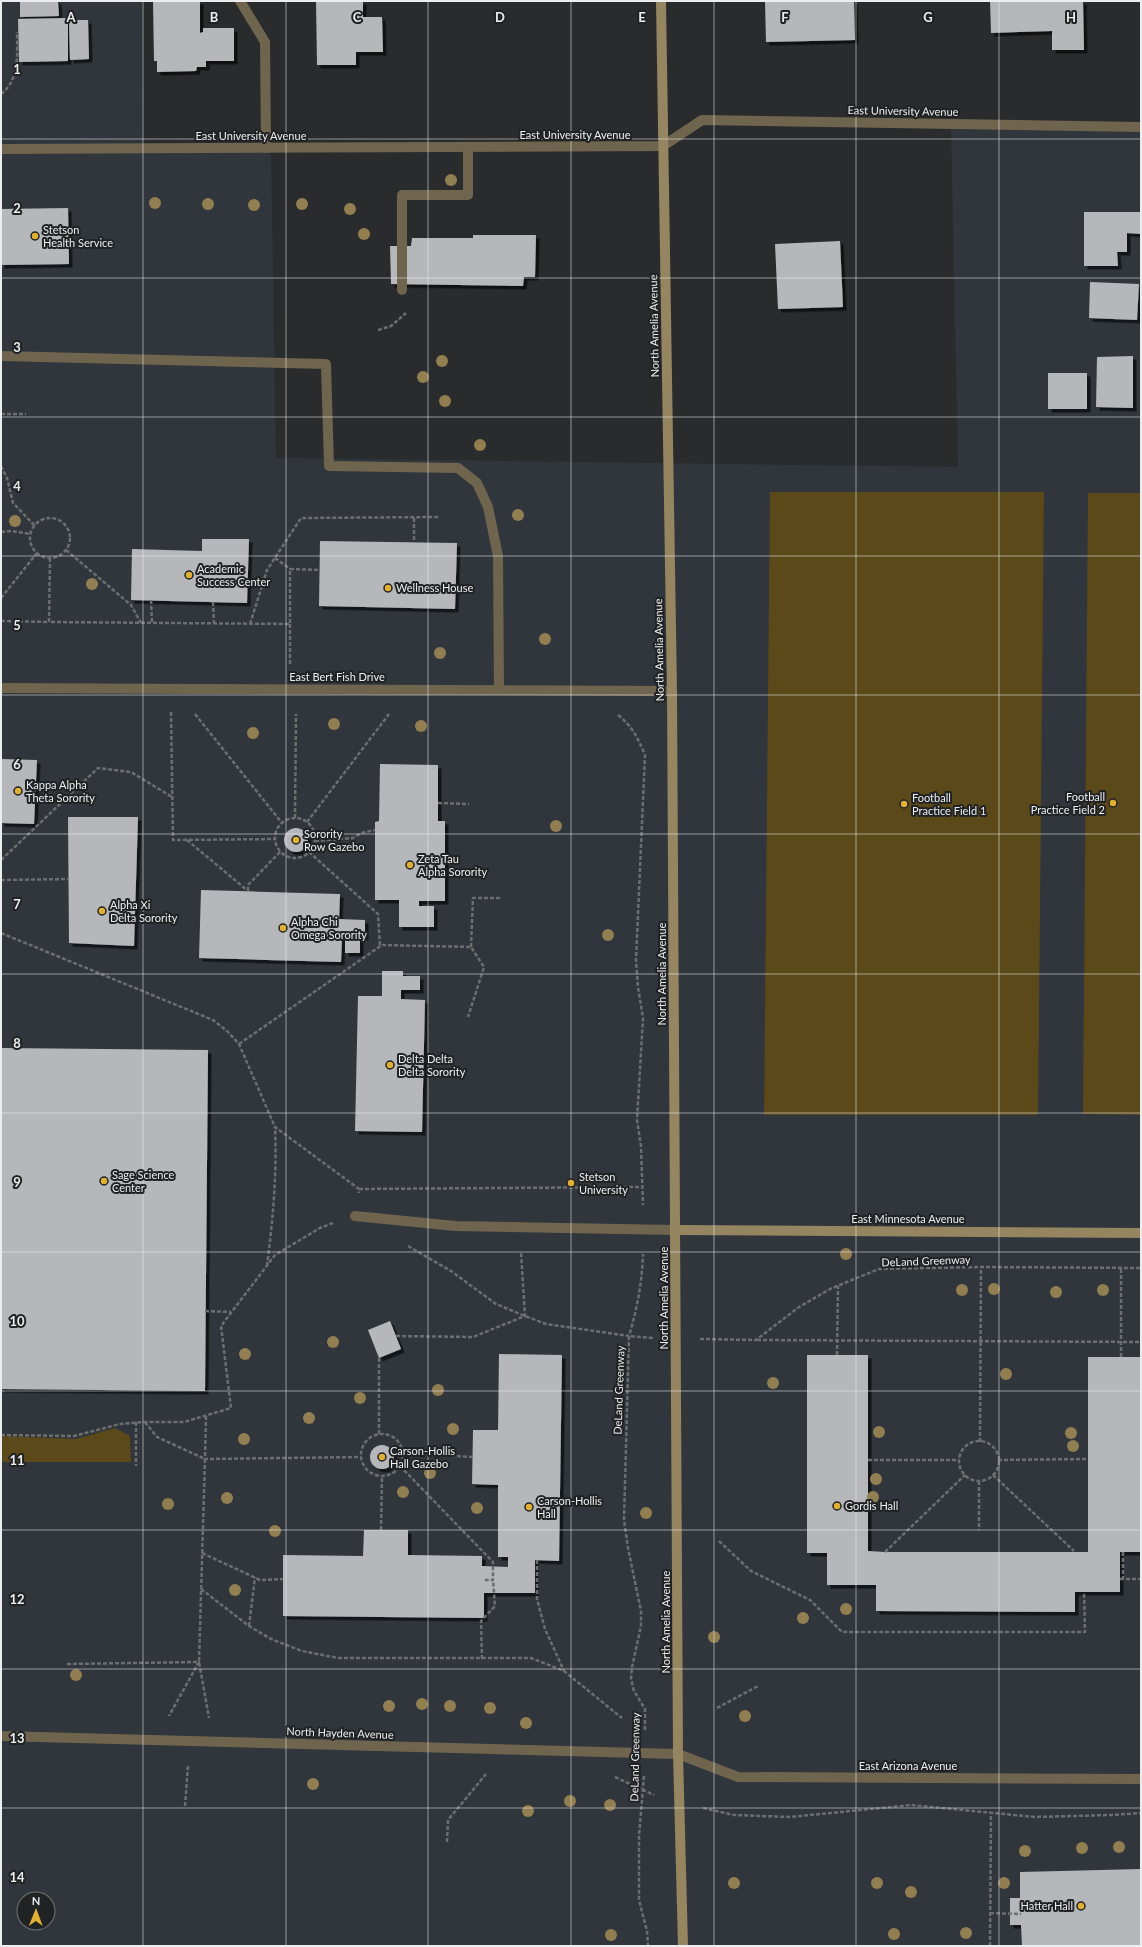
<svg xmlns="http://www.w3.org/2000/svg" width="1142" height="1947" viewBox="0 0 1142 1947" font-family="Lato,sans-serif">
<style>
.built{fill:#30363c;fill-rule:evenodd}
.green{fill:#5c491a}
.building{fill:#b5b7ba;filter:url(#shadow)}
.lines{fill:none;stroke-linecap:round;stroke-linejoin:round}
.path{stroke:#6d6e70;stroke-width:2.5;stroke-dasharray:4 2;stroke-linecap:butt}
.lane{stroke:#6f654e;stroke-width:10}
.street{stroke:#6f654e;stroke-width:10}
.secondary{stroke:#958560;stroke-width:10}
.tree{fill:#917e51}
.grid{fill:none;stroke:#ecedee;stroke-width:1;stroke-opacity:0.55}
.poi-dot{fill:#e0b034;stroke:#202224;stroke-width:1.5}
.labels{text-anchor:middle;stroke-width:4;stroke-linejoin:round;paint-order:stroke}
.street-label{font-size:11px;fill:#ecedee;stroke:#202224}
.poi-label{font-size:11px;fill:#ecedee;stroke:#202224;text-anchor:start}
.grid-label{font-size:13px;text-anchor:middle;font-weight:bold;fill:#ecedee;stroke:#202224;stroke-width:4;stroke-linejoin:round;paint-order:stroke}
</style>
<defs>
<filter id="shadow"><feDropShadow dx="3.5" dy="3.5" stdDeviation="0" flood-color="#0009"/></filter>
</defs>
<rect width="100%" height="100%" fill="#2a2b2d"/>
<path class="built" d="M1 1H142L143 148H271L276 458 958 467 951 124 1141 127V1946H1ZM24 1899H48V1923H24Z"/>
<g class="green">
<polygon points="770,492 1044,492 1038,1115 764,1115"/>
<polygon points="1088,493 1141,493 1141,1115 1083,1114"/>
<polygon points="115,1428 130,1436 131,1462 1,1462 1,1436 76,1439"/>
</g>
<g class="building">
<polygon points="20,1 58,1 59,16 20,17"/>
<polygon points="153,1 200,1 200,33 203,32 203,28 234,28 234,61 206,61 206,67 197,67 196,71 157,72 157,61 154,61"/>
<polygon points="316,1 363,1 363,17 382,17 383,52 356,52 356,65 317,65"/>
<polygon points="765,1 854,1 855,40 766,42"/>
<polygon points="990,1 1083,1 1084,50 1052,50 1052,31 991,33"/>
<polygon points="68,18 68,61 19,62 18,19"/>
<polygon points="69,20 88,20 89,59 70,60"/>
<polygon points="68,208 69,264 1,265 1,209"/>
<polygon points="1084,212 1141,212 1141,234 1127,233 1127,252 1117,252 1118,266 1084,266"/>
<polygon points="473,235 536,235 535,277 524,277 523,286 391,284 390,246 411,246 412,238 473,238"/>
<polygon points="840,241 843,307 778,309 775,244"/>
<polygon points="1090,282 1139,284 1137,320 1089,318"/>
<polygon points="1133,356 1133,408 1096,407 1097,357"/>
<rect x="1048" y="373" width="39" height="36"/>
<polygon points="202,539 249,539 247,603 131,600 132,549 202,551"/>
<polygon points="320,541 457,543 455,609 319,606"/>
<polygon points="1,759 37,760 34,824 1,823"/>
<polygon points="380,764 438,765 438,821 445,821 445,901 419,901 419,906 434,906 434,927 399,927 399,900 375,900 375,822 379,821"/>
<polygon points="68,817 138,817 134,946 69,943"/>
<circle cx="296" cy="840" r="12"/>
<polygon points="201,890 340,894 339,919 365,920 365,937 360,936 360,953 345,953 345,939 342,939 341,962 199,958"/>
<polygon points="382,971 403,971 403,976 420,976 420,990 401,990 401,999 425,1000 422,1132 355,1131 358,996 382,996"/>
<polygon points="1,1048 208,1050 205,1391 1,1389"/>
<polygon points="390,1321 401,1349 379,1358 368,1330"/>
<polygon points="499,1354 562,1355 559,1561 535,1560 535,1593 484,1593 484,1618 283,1616 283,1555 363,1556 364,1530 408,1530 408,1555 482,1556 482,1566 508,1567 508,1557 498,1557 498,1485 472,1484 473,1430 498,1430"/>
<polygon points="807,1355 868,1355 868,1551 885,1552 1088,1552 1088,1357 1141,1357 1141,1552 1120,1552 1120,1592 1075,1592 1075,1612 876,1611 876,1585 827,1585 827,1553 807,1553"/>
<circle cx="382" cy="1457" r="12"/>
<polygon points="1141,1869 1141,1946 1022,1946 1021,1925 1010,1925 1010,1898 1020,1898 1020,1872"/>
</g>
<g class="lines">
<g class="path">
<path d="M1 94C20 80 17 53 17 32"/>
<polyline points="378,330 391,326 406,313"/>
<polyline points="1,414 26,414"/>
<polyline points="1,466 7,478 13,503 35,526"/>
<polyline points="414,518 414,542"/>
<circle cx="50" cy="538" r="20"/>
<polyline points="1,532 11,531 31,534"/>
<polyline points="66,550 131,605 141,623"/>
<polyline points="50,558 49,622 290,624 290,569 320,570"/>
<polyline points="275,558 290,569"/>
<polyline points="1,598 37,553"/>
<polyline points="151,600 152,623"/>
<polyline points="213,602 214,623"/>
<polyline points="1,621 49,622"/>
<polyline points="250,624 267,570 301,518 439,517"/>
<polyline points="290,624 290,664"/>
<polyline points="171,712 173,840 275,839"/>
<polyline points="195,714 282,823"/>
<path d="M618 715C632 726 638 738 645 755L636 960 638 987 643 1018 637 1120 641 1146 643 1205"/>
<polyline points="438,803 469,804"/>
<polyline points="295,818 296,714"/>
<circle cx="295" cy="838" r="20"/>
<polyline points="307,822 389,714"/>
<polyline points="187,840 248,891"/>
<polyline points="315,841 353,838 361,833 375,830"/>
<polyline points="309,852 378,914 380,946"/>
<polyline points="1,860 98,768 131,772 172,797"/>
<polyline points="1,880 68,879"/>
<polyline points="248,891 248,885 280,852"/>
<polyline points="1,933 213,1020 227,1031 239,1044 275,1127 359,1189 359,1193"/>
<polyline points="471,947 473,898 500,898"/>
<polyline points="239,1044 382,945 471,947 484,967 468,1017"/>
<polyline points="359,1189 643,1187"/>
<path d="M408 1246 451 1271 496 1304 525 1316 546 1324 629 1336C637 1309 642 1283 643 1254"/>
<path d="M267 1266C273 1219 277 1174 275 1127"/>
<polyline points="205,1311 231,1312"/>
<polyline points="396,1336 473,1337 525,1316 521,1252"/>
<polyline points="700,1339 756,1340 799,1307 830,1289 879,1269 981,1267 1141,1268"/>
<polyline points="757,1340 1141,1342"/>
<polyline points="837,1355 838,1286"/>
<polyline points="1121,1357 1121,1267"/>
<polyline points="379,1358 379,1434"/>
<polyline points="206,1416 205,1459 361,1457"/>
<polyline points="136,1422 136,1466"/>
<polyline points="145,1422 157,1437 205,1459 199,1662 209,1718"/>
<circle cx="382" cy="1455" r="21"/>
<polyline points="1,1435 74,1436 120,1424 144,1422 184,1422 231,1408 221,1326 275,1255 320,1228 333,1223"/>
<circle cx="979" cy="1461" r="20"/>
<polyline points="980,1442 981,1267"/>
<polyline points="403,1453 472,1457"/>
<polyline points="868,1460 959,1460"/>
<polyline points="998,1460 1088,1459"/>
<polyline points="400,1466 493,1562 493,1580 485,1580"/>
<polyline points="993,1475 1074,1551"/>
<polyline points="979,1481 979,1530"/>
<polyline points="381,1530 382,1477"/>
<polyline points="719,1541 751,1571 810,1600 842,1632 1085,1632 1084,1592"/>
<polyline points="885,1552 965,1475"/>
<polyline points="1123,1552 1123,1579"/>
<polyline points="202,1553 260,1580 283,1579"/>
<polyline points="537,1560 537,1599 545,1629 564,1671"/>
<polyline points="1120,1579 1141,1579"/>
<polyline points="201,1589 249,1626 271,1639 302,1651 338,1658 531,1658 564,1671 622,1718"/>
<polyline points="249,1626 255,1577"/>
<polyline points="482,1659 481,1621 495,1606 493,1580"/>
<polyline points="67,1664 199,1662 169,1716"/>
<polyline points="717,1708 758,1686"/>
<polyline points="645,1730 645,1709 634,1691 631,1679 632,1667 641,1626 641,1611 628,1548 624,1520 629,1336 653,1338"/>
<polyline points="644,1776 639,1836 639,1900 647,1931 648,1946"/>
<polyline points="615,1777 654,1795"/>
<polyline points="185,1806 188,1765"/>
<polyline points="703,1808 734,1815 790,1817 911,1805 1035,1817 1111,1815 1141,1813"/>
<polyline points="447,1842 448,1820 486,1774"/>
<polyline points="990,1913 1021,1914"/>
<polyline points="990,1946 991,1812"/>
</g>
<g class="lane">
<polyline points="240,1 265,42 266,148"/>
<polyline points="402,290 402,195 468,195 468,147"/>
<polyline points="1,356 326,364 329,466 458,468 477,483 488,507 498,556 499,690"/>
<polyline points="355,1216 455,1226 676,1230"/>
</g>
<g class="street">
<polyline points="1,149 663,146 702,120 1141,127"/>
<polyline points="1,688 672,691"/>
<polyline points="1,1736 678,1754 738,1777 1141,1779"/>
</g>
<g class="secondary">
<polyline points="661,1 672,691 678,1754 683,1946"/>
<polyline points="676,1230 1141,1233"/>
</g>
</g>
<g class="tree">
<circle cx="451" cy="180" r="6"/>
<circle cx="155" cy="203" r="6"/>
<circle cx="208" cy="204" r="6"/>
<circle cx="302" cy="204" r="6"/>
<circle cx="254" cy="205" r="6"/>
<circle cx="350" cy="209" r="6"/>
<circle cx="364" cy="234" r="6"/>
<circle cx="442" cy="361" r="6"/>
<circle cx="423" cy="377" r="6"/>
<circle cx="445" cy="401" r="6"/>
<circle cx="480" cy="445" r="6"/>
<circle cx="518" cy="515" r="6"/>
<circle cx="15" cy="521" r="6"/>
<circle cx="92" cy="584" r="6"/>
<circle cx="545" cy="639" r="6"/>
<circle cx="440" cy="653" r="6"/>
<circle cx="334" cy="724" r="6"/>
<circle cx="421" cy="726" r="6"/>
<circle cx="253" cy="733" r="6"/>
<circle cx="556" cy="826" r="6"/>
<circle cx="608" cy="935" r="6"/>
<circle cx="846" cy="1254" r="6"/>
<circle cx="994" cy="1289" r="6"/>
<circle cx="962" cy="1290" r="6"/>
<circle cx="1103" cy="1290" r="6"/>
<circle cx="1056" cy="1292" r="6"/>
<circle cx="333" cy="1342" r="6"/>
<circle cx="245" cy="1354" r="6"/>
<circle cx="1006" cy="1374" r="6"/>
<circle cx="773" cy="1383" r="6"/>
<circle cx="438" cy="1390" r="6"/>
<circle cx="360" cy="1398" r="6"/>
<circle cx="309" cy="1418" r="6"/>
<circle cx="453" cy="1429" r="6"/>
<circle cx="879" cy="1432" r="6"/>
<circle cx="1071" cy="1433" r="6"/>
<circle cx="244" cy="1439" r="6"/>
<circle cx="1073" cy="1446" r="6"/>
<circle cx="430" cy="1473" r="6"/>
<circle cx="876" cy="1479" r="6"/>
<circle cx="403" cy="1492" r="6"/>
<circle cx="873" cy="1497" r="6"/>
<circle cx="227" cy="1498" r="6"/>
<circle cx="168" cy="1504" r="6"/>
<circle cx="477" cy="1508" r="6"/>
<circle cx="646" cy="1513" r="6"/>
<circle cx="275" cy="1531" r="6"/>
<circle cx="235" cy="1590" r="6"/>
<circle cx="846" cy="1609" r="6"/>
<circle cx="803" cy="1618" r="6"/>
<circle cx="714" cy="1637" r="6"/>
<circle cx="76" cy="1675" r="6"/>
<circle cx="422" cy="1704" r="6"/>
<circle cx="389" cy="1706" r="6"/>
<circle cx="450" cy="1706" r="6"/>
<circle cx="490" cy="1708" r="6"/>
<circle cx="745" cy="1716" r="6"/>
<circle cx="526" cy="1723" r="6"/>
<circle cx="313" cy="1784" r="6"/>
<circle cx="570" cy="1801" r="6"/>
<circle cx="610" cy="1805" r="6"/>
<circle cx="528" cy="1811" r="6"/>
<circle cx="1119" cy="1847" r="6"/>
<circle cx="1082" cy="1848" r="6"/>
<circle cx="1025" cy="1851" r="6"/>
<circle cx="734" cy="1883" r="6"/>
<circle cx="877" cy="1883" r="6"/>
<circle cx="1004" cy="1883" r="6"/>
<circle cx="911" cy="1892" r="6"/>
<circle cx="966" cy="1933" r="6"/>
<circle cx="894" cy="1934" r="6"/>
<circle cx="611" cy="1935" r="6"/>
</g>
<path class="grid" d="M143 1V1946M286 1V1946M428 1V1946M571 1V1946M714 1V1946M856 1V1946M999 1V1946M1 139H1141M1 278H1141M1 417H1141M1 556H1141M1 695H1141M1 834H1141M1 974H1141M1 1113H1141M1 1252H1141M1 1391H1141M1 1530H1141M1 1669H1141M1 1808H1141"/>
<g class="poi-dot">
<circle cx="35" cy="236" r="4"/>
<circle cx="189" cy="575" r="4"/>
<circle cx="388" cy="588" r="4"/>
<circle cx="18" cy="791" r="4"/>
<circle cx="1113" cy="803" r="4"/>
<circle cx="904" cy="804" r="4"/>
<circle cx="296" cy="840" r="4"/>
<circle cx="410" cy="865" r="4"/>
<circle cx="102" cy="911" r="4"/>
<circle cx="283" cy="928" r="4"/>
<circle cx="390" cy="1065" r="4"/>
<circle cx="104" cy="1181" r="4"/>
<circle cx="571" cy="1183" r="4"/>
<circle cx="382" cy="1457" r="4"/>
<circle cx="837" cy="1506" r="4"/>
<circle cx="529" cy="1507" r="4"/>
<circle cx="1081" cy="1906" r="4"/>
</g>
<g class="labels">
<g class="street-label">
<text transform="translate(903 111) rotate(1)" y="4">East University Avenue</text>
<text x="575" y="139">East University Avenue</text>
<text x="251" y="140">East University Avenue</text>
<text transform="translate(654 326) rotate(-91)" y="4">North Amelia Avenue</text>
<text transform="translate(659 650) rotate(-91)" y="4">North Amelia Avenue</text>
<text x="337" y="681">East Bert Fish Drive</text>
<text transform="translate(662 974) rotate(-90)" y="4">North Amelia Avenue</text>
<text x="908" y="1223">East Minnesota Avenue</text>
<text transform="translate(926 1261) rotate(-2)" y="4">DeLand Greenway</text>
<text transform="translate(664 1298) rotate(-90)" y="4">North Amelia Avenue</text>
<text transform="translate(619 1390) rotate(-88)" y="4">DeLand Greenway</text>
<text transform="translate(666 1622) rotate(-90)" y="4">North Amelia Avenue</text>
<text transform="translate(340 1733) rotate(2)" y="4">North Hayden Avenue</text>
<text transform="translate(635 1757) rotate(-89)" y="4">DeLand Greenway</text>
<text x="908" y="1770">East Arizona Avenue</text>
</g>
<g class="poi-label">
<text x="43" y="234">Stetson<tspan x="43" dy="13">Health Service</tspan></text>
<text x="197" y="573">Academic<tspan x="197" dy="13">Success Center</tspan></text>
<text x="396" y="592">Wellness House</text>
<text x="26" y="789">Kappa Alpha<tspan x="26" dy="13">Theta Sorority</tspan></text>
<text x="1105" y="801" text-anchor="end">Football<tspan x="1105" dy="13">Practice Field 2</tspan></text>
<text x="912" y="802">Football<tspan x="912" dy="13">Practice Field 1</tspan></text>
<text x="304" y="838">Sorority<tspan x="304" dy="13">Row Gazebo</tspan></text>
<text x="418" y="863">Zeta Tau<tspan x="418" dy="13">Alpha Sorority</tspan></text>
<text x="110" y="909">Alpha Xi<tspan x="110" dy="13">Delta Sorority</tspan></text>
<text x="291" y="926">Alpha Chi<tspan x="291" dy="13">Omega Sorority</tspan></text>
<text x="398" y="1063">Delta Delta<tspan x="398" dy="13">Delta Sorority</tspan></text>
<text x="112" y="1179">Sage Science<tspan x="112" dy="13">Center</tspan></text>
<text x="579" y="1181">Stetson<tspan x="579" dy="13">University</tspan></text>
<text x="390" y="1455">Carson-Hollis<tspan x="390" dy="13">Hall Gazebo</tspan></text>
<text x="537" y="1505">Carson-Hollis<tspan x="537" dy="13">Hall</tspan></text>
<text x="845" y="1510">Gordis Hall</text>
<text x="1073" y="1910" text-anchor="end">Hatter Hall</text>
</g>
</g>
<g class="grid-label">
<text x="71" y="22">A</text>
<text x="214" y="22">B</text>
<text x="357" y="22">C</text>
<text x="500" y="22">D</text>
<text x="642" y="22">E</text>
<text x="785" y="22">F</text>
<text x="928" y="22">G</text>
<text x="1071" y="22">H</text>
<text x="17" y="74">1</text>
<text x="17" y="213">2</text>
<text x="17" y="352">3</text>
<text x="17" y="491">4</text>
<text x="17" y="630">5</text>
<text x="17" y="769">6</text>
<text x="17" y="909">7</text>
<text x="17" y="1048">8</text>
<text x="17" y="1187">9</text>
<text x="17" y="1326">10</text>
<text x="17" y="1465">11</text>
<text x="17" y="1604">12</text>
<text x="17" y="1743">13</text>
<text x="17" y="1882">14</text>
</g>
<rect width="1142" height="1947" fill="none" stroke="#ecedee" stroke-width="4"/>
<g transform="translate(36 1911) rotate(1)"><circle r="19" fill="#202224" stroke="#727375"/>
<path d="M0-3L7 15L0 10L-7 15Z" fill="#e0b034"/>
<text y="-6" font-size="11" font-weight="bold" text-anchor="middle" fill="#ecedee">N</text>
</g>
</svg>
